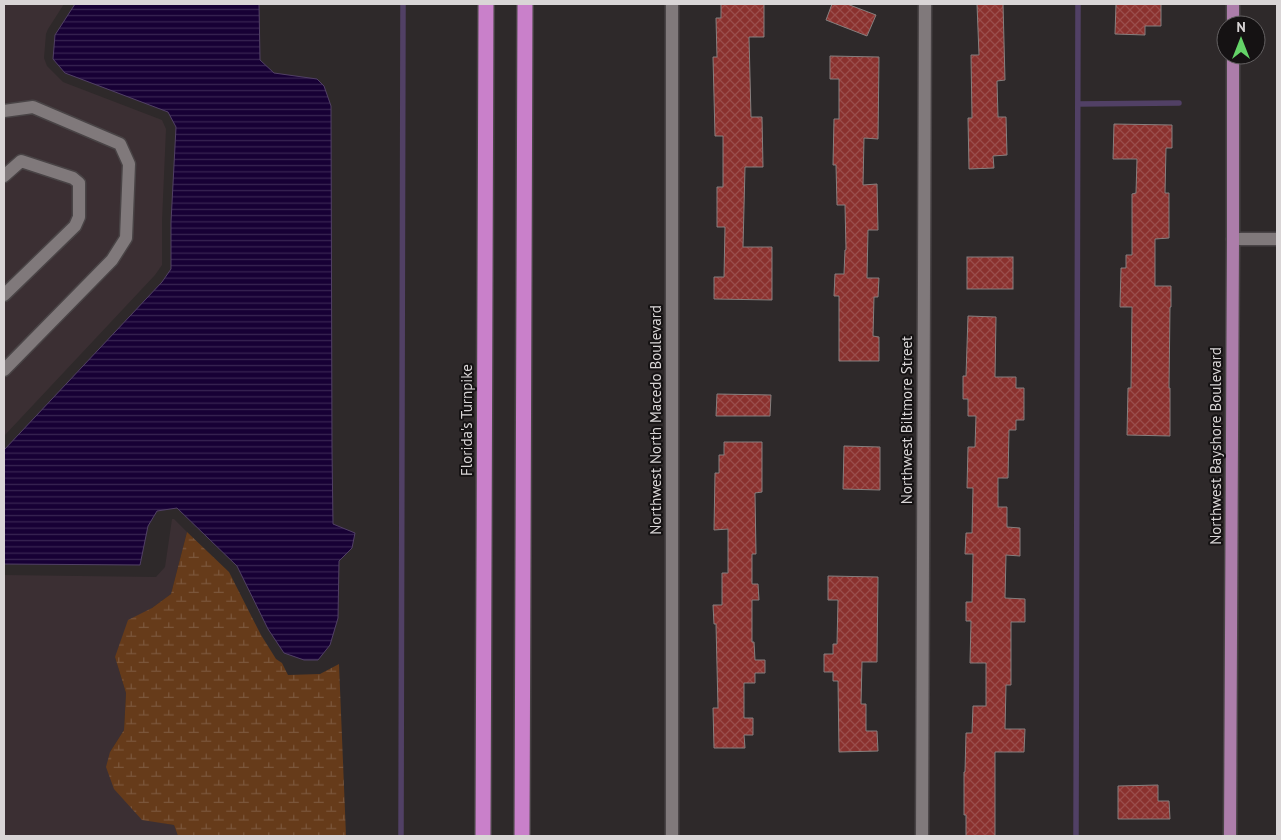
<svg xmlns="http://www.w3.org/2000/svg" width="1281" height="840" viewBox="0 0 1281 840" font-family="'PT Sans',sans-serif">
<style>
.built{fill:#3b2f33}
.wetland{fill:url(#wetland-marsh)}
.water{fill:url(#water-rules);stroke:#514065}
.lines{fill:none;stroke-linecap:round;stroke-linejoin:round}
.stream{stroke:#514065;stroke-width:5.5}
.building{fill:url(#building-cross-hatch);stroke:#867f7e}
.minor-casing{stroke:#494446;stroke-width:15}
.major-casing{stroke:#494446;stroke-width:15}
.highway-casing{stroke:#494446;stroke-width:18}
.minor{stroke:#80797b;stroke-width:12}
.major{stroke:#ac7daa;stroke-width:12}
.highway{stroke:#c980ca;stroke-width:15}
.labels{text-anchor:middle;stroke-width:4;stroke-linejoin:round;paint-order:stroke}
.street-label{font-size:15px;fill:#d9d5d6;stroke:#151213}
</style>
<defs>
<pattern id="wetland-marsh" width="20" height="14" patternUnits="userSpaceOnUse" patternTransform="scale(1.25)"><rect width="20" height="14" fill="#663b1a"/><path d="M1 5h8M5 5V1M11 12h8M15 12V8" fill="none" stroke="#7b563b"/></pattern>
<pattern id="water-rules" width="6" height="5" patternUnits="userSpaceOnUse" patternTransform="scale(1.25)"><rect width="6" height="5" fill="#170035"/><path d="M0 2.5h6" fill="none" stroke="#382452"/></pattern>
<pattern id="building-cross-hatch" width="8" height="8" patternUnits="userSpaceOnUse" patternTransform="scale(1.25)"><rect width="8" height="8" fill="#8a312e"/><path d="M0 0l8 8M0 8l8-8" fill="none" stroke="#9a4e4c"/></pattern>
</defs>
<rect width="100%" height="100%" fill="#2e292a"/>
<g class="built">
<polygon points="6,4 64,4 48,29 46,34 44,58 47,66 63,82 162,120 166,129 162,221 162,265 155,275 4,436 4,7"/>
<polygon points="172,519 174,519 187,532 171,594 152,608 115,657 126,693 124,730 110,752 142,819 174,825 178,836 4,836 4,575 156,577 165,567"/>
</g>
<polygon class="wetland" points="187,532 229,572 261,635 276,659 282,663 288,675 320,674 339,664 346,836 178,836 174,825 142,820 114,789 106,767 110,752 124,730 126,693 115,657 128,620 152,608 171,594"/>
<polygon class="water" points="75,4 259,4 260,60 274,73 317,79 324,86 331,106 332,450 333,524 355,533 352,548 339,561 338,618 330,645 318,660 304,660 284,653 268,629 237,566 177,508 157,511 148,526 140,565 4,564 4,450 162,282 171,269 171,222 176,127 168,112 65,73 53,59 55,35"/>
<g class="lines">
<g class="stream">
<polyline points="1078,104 1179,103"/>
<polyline points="401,836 403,4"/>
<polyline points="1076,836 1078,4"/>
</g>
</g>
<g class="building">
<polygon points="721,4 764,4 764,37 749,37 751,117 762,117 763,167 745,167 743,247 772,247 772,300 714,299 714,277 724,277 725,227 717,227 717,187 723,187 723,136 715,136 713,57 717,57 716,18 721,18"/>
<polygon points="832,4 847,4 876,15 867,36 826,20"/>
<polygon points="977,4 1003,4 1005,80 997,81 998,117 1006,117 1007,155 993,156 994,168 969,169 968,118 972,118 971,55 979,55"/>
<polygon points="1116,4 1161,4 1161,26 1145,26 1145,35 1115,34"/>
<polygon points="830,56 879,57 878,139 864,138 863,185 877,184 878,230 868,230 867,278 879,278 878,297 874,297 873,336 879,337 879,361 839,361 839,296 834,296 835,274 844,274 845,250 846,250 845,205 837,205 836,165 833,165 834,119 839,119 839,79 830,79"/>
<polygon points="1114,124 1172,125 1172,148 1166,148 1165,193 1169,193 1169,238 1155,239 1155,286 1171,286 1171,307 1170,307 1169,388 1170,388 1170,436 1127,435 1128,388 1131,388 1132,307 1120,307 1121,268 1126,268 1126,255 1132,255 1132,194 1136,193 1137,159 1113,159"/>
<rect x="967" y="257" width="46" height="32"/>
<polygon points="968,316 996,317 995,377 1016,377 1016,388 1024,388 1024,420 1016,420 1016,430 1009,430 1008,478 998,478 998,507 1007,507 1007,527 1020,528 1020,556 1006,555 1005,598 1025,599 1025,622 1011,622 1011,685 1006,685 1005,729 1025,729 1024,752 995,752 995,836 966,836 966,815 964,815 964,772 965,772 966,733 972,733 973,706 986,706 986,663 970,663 971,621 966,621 966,602 972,602 973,554 965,554 966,533 972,533 973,488 967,488 968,447 975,447 976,416 968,416 968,399 963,399 963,376 966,376"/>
<polygon points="717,394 771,395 770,416 716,416"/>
<polygon points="724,442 762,442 762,492 755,493 756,554 752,554 752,584 758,584 759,600 752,600 752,642 754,642 755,660 765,660 765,673 755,673 755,683 744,683 744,718 753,718 753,735 744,735 745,748 714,748 713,708 718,708 716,624 714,624 713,605 722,605 722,573 728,573 728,529 714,530 715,473 719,473 719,455 724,455"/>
<polygon points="844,446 880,447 880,490 843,489"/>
<polygon points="828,576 878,577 877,662 862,662 861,704 866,704 866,731 877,731 878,751 839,752 838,681 833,681 833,672 824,672 824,654 833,654 833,644 837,644 838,600 828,600"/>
<polygon points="1158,785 1158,801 1169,801 1170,819 1118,819 1118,786"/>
</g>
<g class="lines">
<g class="minor-casing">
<g id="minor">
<polyline points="672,4 672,836"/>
<polyline points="4,111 33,107 120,144 129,164 126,238 112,260 4,370"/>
<polyline points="4,176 21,161 73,178 79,183 79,217 75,226 4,295"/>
<polyline points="1233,239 1277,239"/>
<polyline points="922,836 925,4"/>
</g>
</g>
<g class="major-casing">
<g id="major">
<polyline points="1233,4 1233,25"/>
<polyline points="1230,836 1233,239 1233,55"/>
</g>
</g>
<g class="highway-casing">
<g id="highway">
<polyline points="483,836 486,4"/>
<polyline points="522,836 525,4"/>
</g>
</g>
<use href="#minor" class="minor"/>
<use href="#major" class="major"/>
<use href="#highway" class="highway"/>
</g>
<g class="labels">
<g class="street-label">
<text transform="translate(467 420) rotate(-90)" y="5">Florida's Turnpike</text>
<text transform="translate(656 420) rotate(-90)" y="5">Northwest North Macedo Boulevard</text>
<text transform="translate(907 420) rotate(-90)" y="5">Northwest Biltmore Street</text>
<text transform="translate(1216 446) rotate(-90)" y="5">Northwest Bayshore Boulevard</text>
</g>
</g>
<rect width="1281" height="840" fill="none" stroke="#d9d5d6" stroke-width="10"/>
<g transform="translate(1241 40)"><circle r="24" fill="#151213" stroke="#636061"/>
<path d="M0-4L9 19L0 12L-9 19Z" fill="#64d468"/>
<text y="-8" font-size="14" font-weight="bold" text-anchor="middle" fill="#d9d5d6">N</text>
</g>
</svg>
